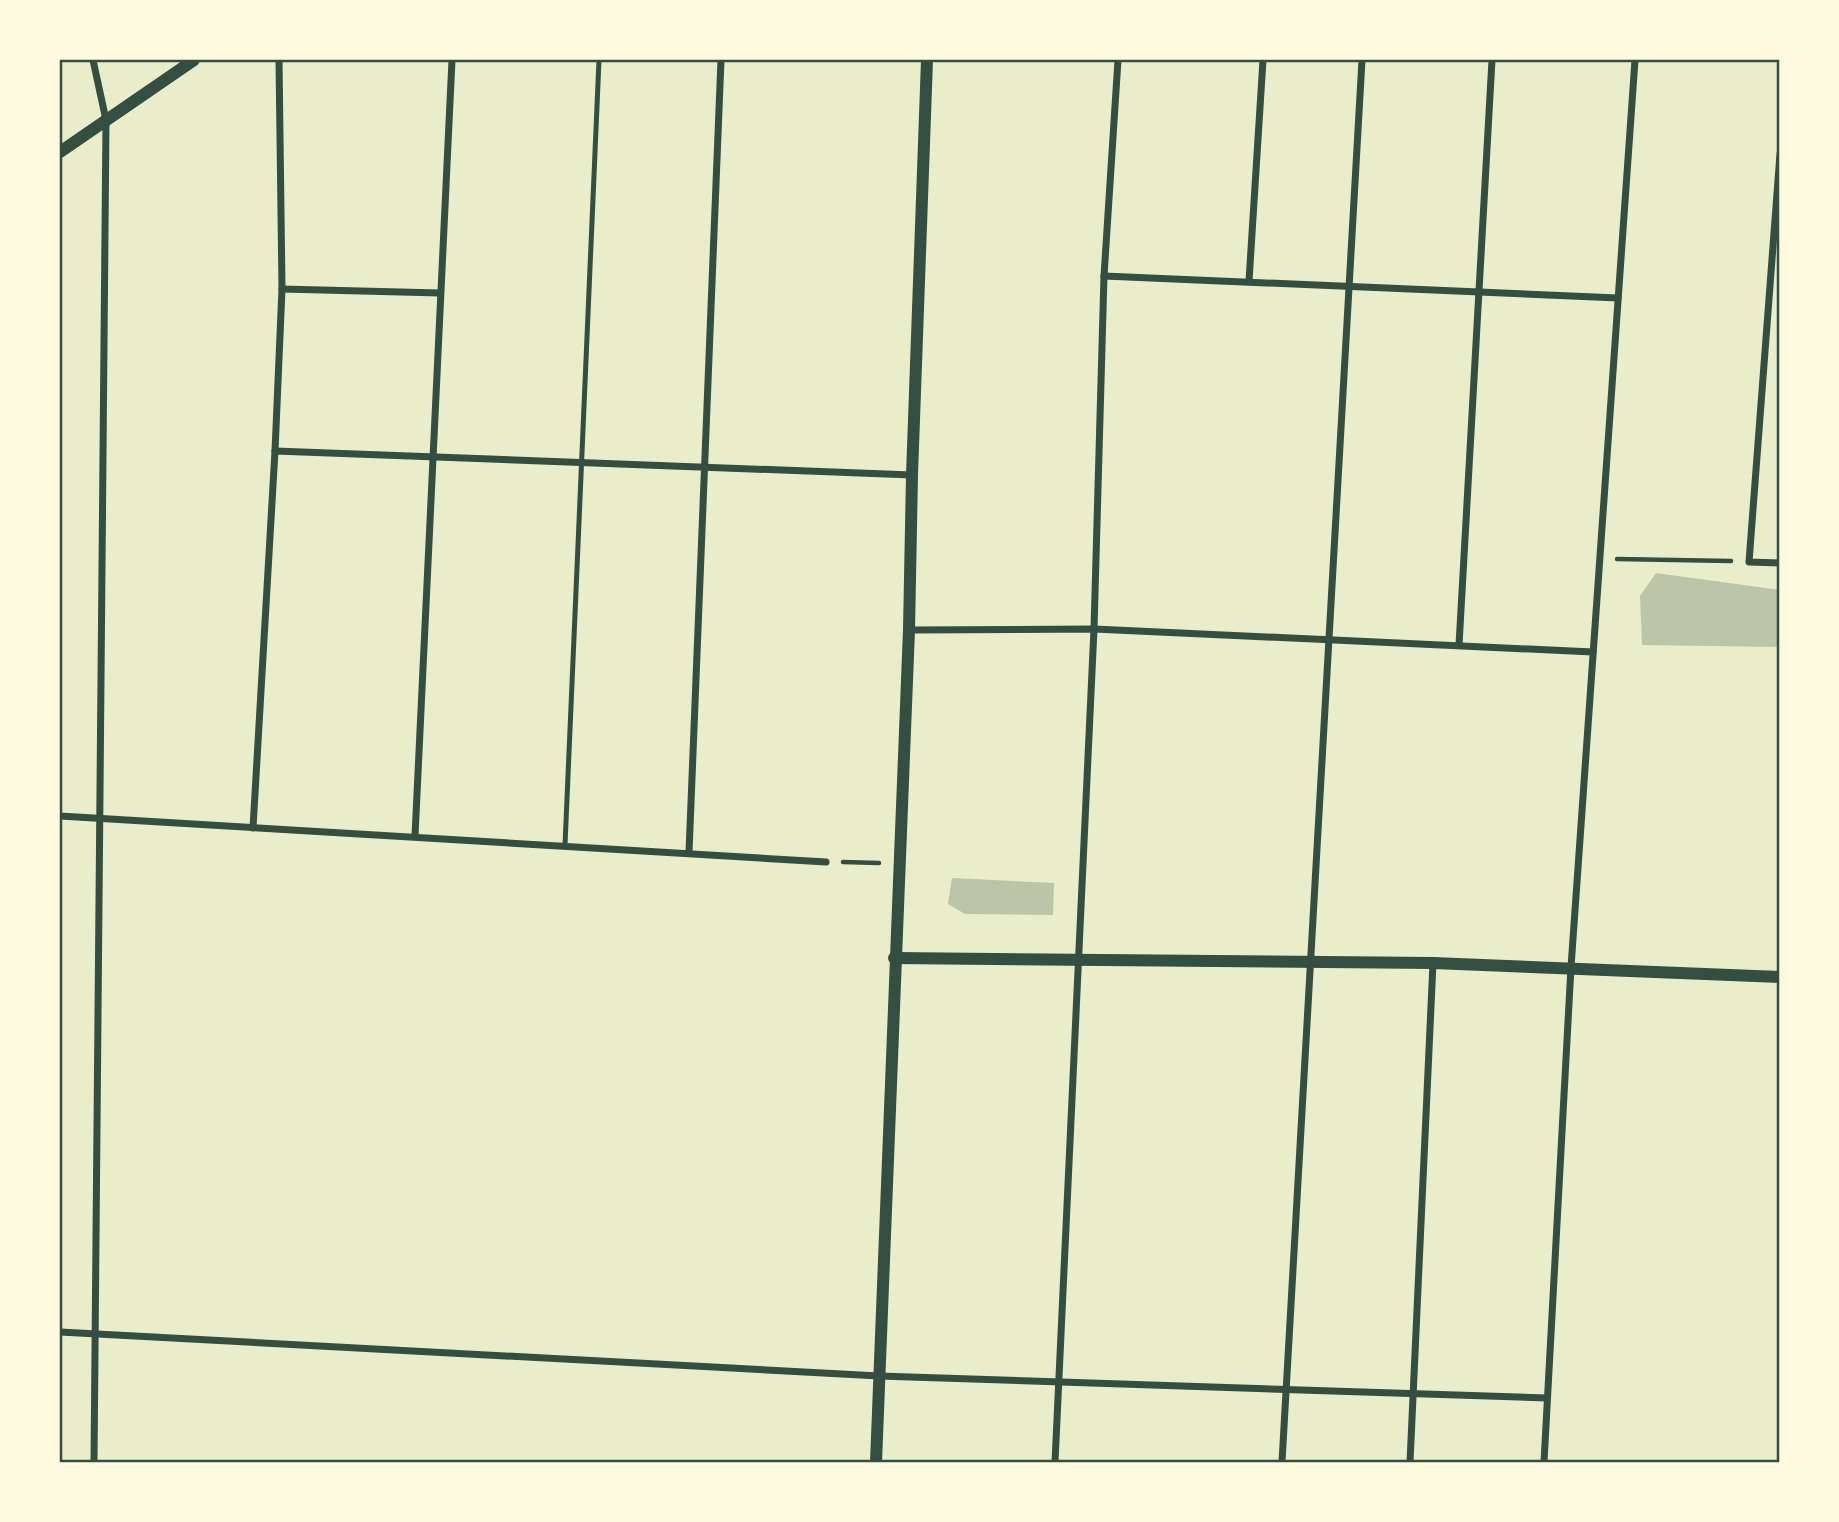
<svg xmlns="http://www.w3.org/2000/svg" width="1839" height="1522" viewBox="0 0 1839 1522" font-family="'Asap Condensed',sans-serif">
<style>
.building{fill:#bcc5a7}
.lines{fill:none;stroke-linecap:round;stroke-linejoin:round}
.path{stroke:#344e41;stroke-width:4.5}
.service{stroke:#344e41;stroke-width:5}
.minor{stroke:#344e41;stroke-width:7}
.tertiary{stroke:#344e41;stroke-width:12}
.neatline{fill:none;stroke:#344e41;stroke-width:2.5}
</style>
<rect width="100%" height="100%" fill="#e9edc9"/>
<g class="building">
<polygon points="1656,573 1780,590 1780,647 1642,645 1640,596"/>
<polygon points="952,878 1054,883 1053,915 965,914 948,904"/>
</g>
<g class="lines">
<g class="path">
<polyline points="1617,559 1731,561"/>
<polyline points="843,862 879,863"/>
</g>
<polyline class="service" points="565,845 599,60"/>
<g class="minor">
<polyline points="93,60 106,120 94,1462"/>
<polyline points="1780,154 1749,562 1780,563"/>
<polyline points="1104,276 1618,298"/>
<polyline points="1249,281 1263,60"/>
<polyline points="282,289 440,293"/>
<polyline points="275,451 282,289 279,60"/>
<polyline points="909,630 1094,629 1593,652"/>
<polyline points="1459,645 1492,60"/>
<polyline points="60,816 826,862"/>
<polyline points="253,828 275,451 912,475"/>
<polyline points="415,836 452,60"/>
<polyline points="689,852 721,60"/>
<polyline points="60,1332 879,1376 1547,1398"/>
<polyline points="1055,1462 1094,629 1104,276 1118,60"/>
<polyline points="1282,1462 1362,60"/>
<polyline points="1410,1462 1433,963"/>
<polyline points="1544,1462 1571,967 1635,60"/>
</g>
<g class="tertiary">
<polyline points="60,152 194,60"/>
<polyline points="894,958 1433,963 1780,977"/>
<polyline points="876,1462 909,630 912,475 927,60"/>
</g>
</g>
<rect width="1839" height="1522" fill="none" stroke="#fefae0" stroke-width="122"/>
<rect x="61" y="61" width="1717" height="1400" class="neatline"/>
</svg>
